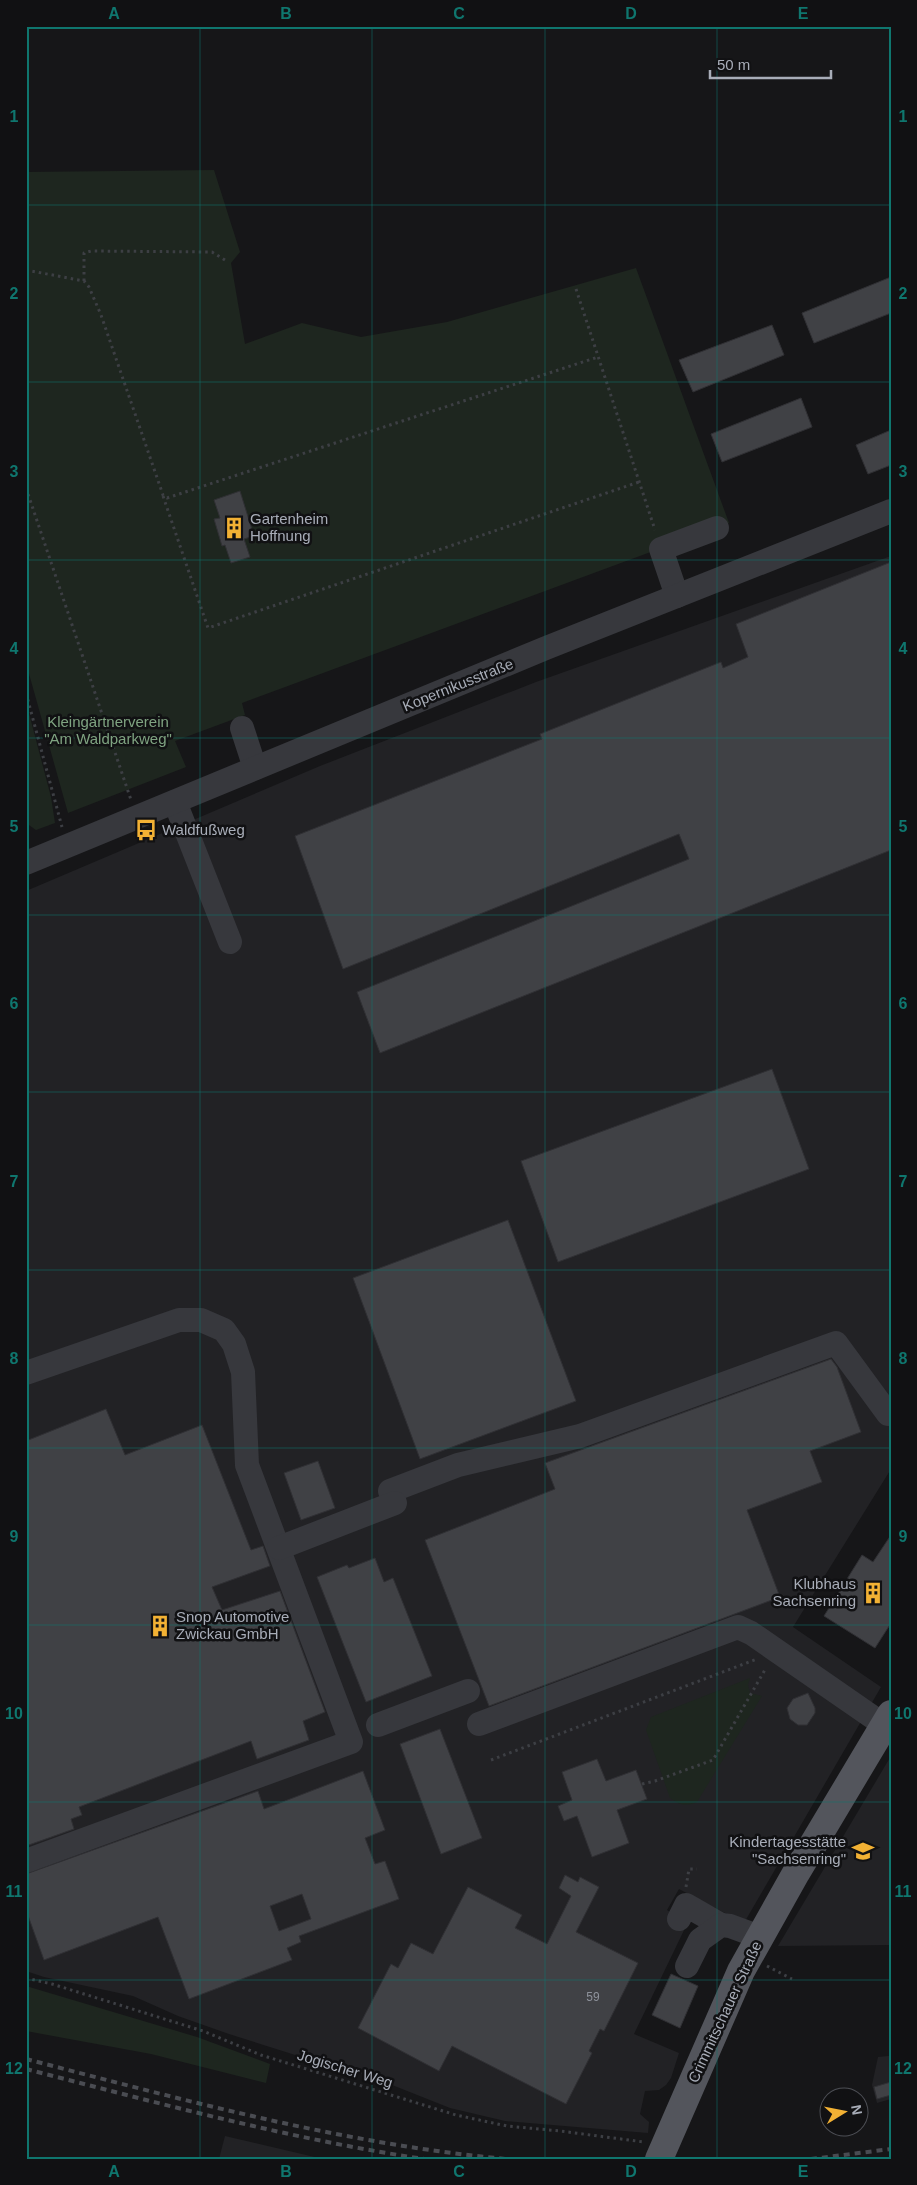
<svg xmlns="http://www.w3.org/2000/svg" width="917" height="2185" viewBox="0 0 917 2185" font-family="Arial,sans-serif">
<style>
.built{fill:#222225}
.green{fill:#1e261f}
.building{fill:#404145;stroke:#303034;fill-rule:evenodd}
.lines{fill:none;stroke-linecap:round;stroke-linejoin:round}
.path{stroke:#3d3f44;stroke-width:3;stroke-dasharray:2.5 4;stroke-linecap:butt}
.minor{stroke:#37383d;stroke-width:24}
.major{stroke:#53555c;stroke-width:28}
.rail{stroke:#4a4c52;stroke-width:4;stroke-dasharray:6 5;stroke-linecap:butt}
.grid{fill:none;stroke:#0f766e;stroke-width:1;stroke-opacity:0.55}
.labels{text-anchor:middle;stroke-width:5;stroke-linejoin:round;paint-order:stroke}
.number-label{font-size:12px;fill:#8e929b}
.poi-label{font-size:15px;fill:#a8adb8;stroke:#111113;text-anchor:start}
.street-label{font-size:15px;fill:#a8adb8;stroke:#111113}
.park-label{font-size:15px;fill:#7fa381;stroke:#111113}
.neatline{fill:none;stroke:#0f766e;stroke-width:2}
.grid-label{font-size:16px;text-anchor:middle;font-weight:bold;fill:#0f766e}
</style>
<rect width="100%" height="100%" fill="#161618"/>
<g class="built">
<polygon points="891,556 891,1469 793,1627 881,1687 744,1923 679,1889 667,1910 687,1924 634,2034 679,2053 671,2078 666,2085 659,2090 645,2091 640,2114 649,2122 648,2133 505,2121 450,2108 367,2075 327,2065 229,2034 178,2016 133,1996 44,1977 26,1971 26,891 320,766 536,682"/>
<polygon points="891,1756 891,1945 778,1946"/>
<polygon points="891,1967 891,2099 877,2103 872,2085 878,2057 889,2056"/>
<polygon points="225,2136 323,2159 219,2159"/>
</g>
<g class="green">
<polygon points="214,170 240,252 231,263 245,344 302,323 361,337 447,322 636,268 729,523 242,703 245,715 175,741 186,767 68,813 26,663 26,172"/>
<polygon points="26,702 51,797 55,823 36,830 26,823"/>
<path d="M750 1678 748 1685 750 1693 762 1696 697 1802C686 1807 680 1805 670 1798L646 1730 651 1717Z"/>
<polygon points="26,1986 197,2037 270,2064 266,2083 151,2054 26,2031"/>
</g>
<g class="building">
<polygon points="891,277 891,313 814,343 802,313"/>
<polygon points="772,325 784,355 693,392 679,360"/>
<polygon points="801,398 812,427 722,462 711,434"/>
<polygon points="891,430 891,465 868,474 856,445"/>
<polygon points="240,491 254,536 244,539 250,557 231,563 225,545 222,546 214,519 220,518 214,500"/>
<polygon points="891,562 891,850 380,1053 357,992 689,859 679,834 343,969 295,836 542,739 540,734 721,662 723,668 748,657 736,624"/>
<polygon points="772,1069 809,1169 558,1262 521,1161"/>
<polygon points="508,1220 576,1401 420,1459 353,1278"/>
<polygon points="831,1359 837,1367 861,1432 810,1451 822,1482 747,1510 780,1597 489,1706 425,1540 555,1489 545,1463"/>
<polygon points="106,1409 125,1455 202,1425 251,1550 263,1546 270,1566 212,1587 222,1610 280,1591 325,1712 303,1721 309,1740 257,1759 251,1741 79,1807 82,1815 71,1819 74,1829 26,1846 26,1441"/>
<polygon points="318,1461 335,1508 301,1520 284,1473"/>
<polygon points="891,1535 891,1623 875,1648 824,1616 862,1555 873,1562"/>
<polygon points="375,1558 384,1582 393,1578 432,1676 366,1702 317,1577 347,1565 349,1568"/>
<polygon points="808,1693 815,1708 815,1713 807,1725 798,1725 790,1719 787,1708 793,1699"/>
<polygon points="440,1729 482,1838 441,1854 400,1744"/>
<polygon points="597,1759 606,1781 636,1770 647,1799 617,1810 629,1843 592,1857 577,1816 564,1821 558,1806 572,1800 562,1772"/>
<path d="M363 1771 385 1830 365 1838 375 1864 385 1861 399 1899 299 1936 301 1942 287 1948 292 1960 189 1999 158 1917 44 1960 26 1910V1874L258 1791 264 1809ZM302 1894 311 1919 279 1931 270 1906Z"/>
<polygon points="565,1875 578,1882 580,1877 599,1887 576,1932 638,1963 604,2031 600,2029 589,2051 592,2053 566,2104 452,2046 439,2071 358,2028 391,1964 398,1968 411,1943 433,1954 468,1887 522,1915 515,1928 547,1944 571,1896 559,1888"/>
<polygon points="671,1974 698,1986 680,2028 652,2015"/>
<polygon points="891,2082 891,2095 877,2099 874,2087"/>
</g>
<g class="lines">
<g class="path">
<polyline points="26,270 84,281 89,287 101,315 163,495 167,498 598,357"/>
<polyline points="84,281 84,253 91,251 212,252 225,260"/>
<polyline points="576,289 655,530"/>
<polyline points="26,488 131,800"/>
<polyline points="163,496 208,628 639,482"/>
<polyline points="26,693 62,827"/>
<polyline points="491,1760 757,1659"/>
<polyline points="642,1784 655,1781 713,1760 766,1668"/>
<polyline points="686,1887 689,1869 697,1869"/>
<polyline points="767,1966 792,1979"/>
<polyline points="26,1978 52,1984 203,2031 261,2055 456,2115 507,2126 560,2131 644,2142"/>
</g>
<g class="minor">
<polyline points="677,596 661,549 717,528"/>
<polyline points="242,728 255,768"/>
<polyline points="175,802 230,942"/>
<polyline points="26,863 546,648 891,511"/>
<polyline points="26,1373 179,1320 201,1320 224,1330 234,1344 243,1372 247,1465 351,1742 26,1861"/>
<polyline points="390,1491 458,1465 580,1436 836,1343 888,1414"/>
<polyline points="279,1548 395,1503"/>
<polyline points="479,1724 738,1627 751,1633 884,1725"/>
<polyline points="378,1725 468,1691"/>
<polyline points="679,1919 686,1905 721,1925"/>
<polyline points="687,1966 700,1940 721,1925 730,1926 760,1937"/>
</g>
<polyline class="major" points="659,2159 741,1971 796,1873 891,1714"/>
<g class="rail">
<path d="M26 2059C184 2100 343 2144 506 2159"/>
<path d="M26 2069C158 2103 290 2139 424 2159"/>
<polyline points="811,2159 891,2149"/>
</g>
</g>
<path class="grid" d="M200 26V2159M372 26V2159M545 26V2159M717 26V2159M26 205H891M26 382H891M26 560H891M26 738H891M26 915H891M26 1092H891M26 1270H891M26 1448H891M26 1625H891M26 1802H891M26 1980H891"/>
<defs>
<g id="building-bare" transform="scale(1.725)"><path d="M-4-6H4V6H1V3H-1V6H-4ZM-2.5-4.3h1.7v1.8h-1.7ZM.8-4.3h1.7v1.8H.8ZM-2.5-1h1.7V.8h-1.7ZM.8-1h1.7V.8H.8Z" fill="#f2b134" stroke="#111113" stroke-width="2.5" paint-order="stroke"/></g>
<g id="bus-bare" transform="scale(1.725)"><path d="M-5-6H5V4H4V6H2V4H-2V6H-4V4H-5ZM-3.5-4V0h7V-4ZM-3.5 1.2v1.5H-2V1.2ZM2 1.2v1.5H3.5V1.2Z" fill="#f2b134" stroke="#111113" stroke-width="2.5" paint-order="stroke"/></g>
<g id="school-bare" transform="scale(1.725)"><path d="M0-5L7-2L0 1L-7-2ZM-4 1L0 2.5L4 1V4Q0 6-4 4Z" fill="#f2b134" stroke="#111113" stroke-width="2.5" paint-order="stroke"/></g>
</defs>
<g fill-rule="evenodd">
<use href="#building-bare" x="234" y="528"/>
<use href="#bus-bare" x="146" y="830"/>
<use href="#building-bare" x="873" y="1593"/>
<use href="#building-bare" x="160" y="1626"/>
<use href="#school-bare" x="863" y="1851"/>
</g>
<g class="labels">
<g class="number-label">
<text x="593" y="2001">59</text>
</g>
<g class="poi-label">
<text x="250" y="524">Gartenheim<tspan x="250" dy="17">Hoffnung</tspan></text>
<text x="162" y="835">Waldfußweg</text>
<text x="856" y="1589" text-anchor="end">Klubhaus<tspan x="856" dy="17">Sachsenring</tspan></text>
<text x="176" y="1622">Snop Automotive<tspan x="176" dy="17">Zwickau GmbH</tspan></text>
<text x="846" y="1847" text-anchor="end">Kindertagesstätte<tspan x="846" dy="17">"Sachsenring"</tspan></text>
</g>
<g class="street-label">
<text transform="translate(458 685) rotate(-22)" y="5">Kopernikusstraße</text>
<text transform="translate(725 2012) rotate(-65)" y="5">Crimmitschauer Straße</text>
<text transform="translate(345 2069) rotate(17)" y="5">Jogischer Weg</text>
</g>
<g class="park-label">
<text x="108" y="727">Kleingärtnerverein<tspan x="108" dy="17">"Am Waldparkweg"</tspan></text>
</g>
</g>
<rect width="917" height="2185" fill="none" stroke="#111113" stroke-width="55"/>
<g transform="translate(844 2112) rotate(80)"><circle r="24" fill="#111113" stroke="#4d4f55"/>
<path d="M0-4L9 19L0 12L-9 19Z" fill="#f2b134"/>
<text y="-8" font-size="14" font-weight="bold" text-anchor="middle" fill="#a8adb8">N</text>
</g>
<path d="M710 70v8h121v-8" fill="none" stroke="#a8adb8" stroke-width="2.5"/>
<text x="717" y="70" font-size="15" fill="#a8adb8" stroke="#111113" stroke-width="4" paint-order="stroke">50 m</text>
<rect x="28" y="28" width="862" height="2130" class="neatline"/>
<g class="grid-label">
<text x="114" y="19">A</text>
<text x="286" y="19">B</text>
<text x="459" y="19">C</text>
<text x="631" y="19">D</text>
<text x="803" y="19">E</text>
<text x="14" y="122">1</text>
<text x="903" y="122">1</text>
<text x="14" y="299">2</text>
<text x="903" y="299">2</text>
<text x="14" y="477">3</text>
<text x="903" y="477">3</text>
<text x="14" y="654">4</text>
<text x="903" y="654">4</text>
<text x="14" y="832">5</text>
<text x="903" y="832">5</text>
<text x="14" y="1009">6</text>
<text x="903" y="1009">6</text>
<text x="14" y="1187">7</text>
<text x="903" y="1187">7</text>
<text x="14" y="1364">8</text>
<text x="903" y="1364">8</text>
<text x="14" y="1542">9</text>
<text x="903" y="1542">9</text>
<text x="14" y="1719">10</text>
<text x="903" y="1719">10</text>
<text x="14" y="1897">11</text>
<text x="903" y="1897">11</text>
<text x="14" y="2074">12</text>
<text x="903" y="2074">12</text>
<text x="114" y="2177">A</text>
<text x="286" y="2177">B</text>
<text x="459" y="2177">C</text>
<text x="631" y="2177">D</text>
<text x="803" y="2177">E</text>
</g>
</svg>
